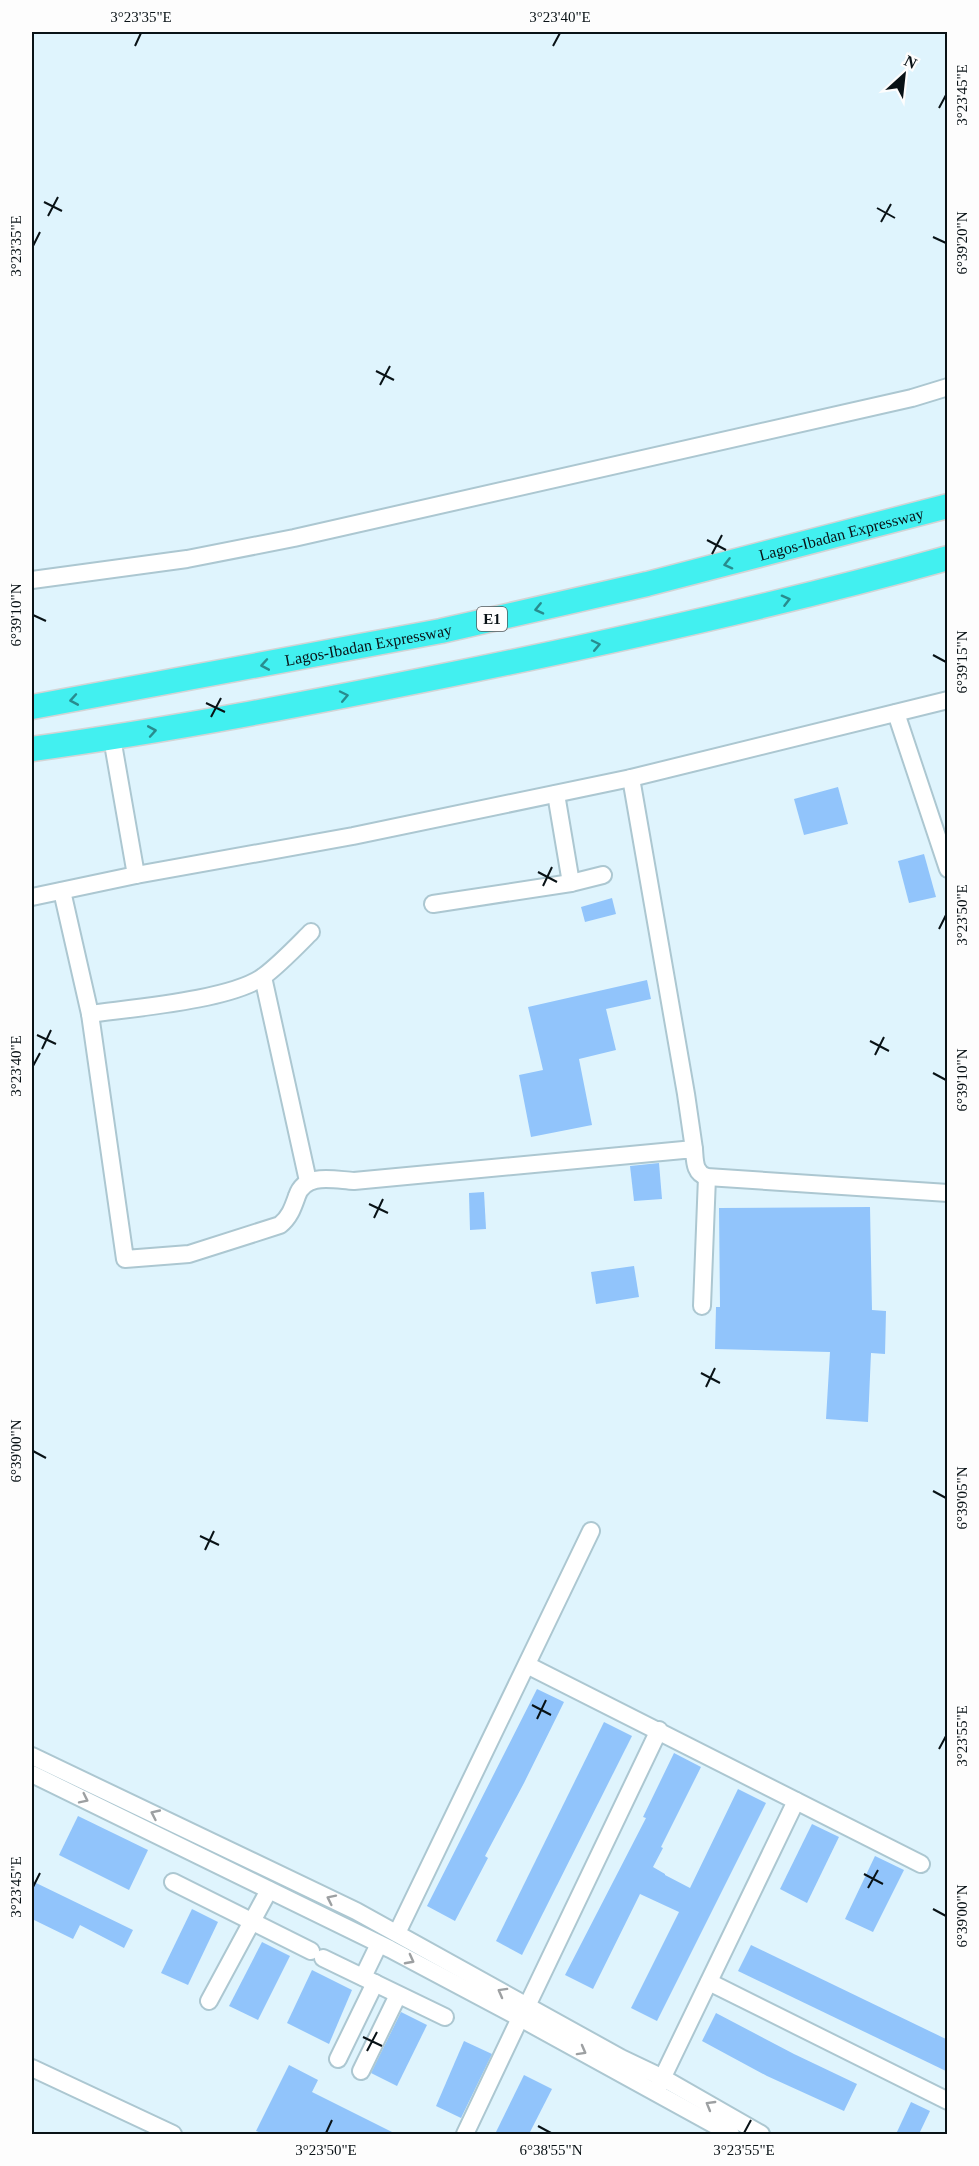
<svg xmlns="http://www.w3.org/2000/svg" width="979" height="2166" viewBox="0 0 979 2166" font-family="Georgia,serif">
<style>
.building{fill:#91c4fb}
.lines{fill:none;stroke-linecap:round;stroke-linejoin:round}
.minor-casing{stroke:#acc7d1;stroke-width:20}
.highway-casing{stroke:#d3d4d5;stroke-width:27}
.minor{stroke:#fff;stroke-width:16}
.highway{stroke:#42f0f0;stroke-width:24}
.oneway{stroke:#288c8e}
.oneway2{stroke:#9da0a2}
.ticks{fill:none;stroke:#091216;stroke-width:2}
.labels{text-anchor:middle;stroke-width:4.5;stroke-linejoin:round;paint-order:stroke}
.shield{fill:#fdfdfd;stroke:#52585b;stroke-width:1.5}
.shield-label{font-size:15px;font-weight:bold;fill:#091216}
.street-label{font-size:16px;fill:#091216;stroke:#fdfdfd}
.neatline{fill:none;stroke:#091216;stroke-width:2}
.ticks-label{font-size:15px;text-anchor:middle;fill:#091216}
</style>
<rect width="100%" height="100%" fill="#dff4fd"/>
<g class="building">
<polygon points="838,787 848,824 804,835 794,799"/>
<polygon points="924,854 936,897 909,903 898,861"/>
<polygon points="612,898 616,914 585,922 581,907"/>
<polygon points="647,980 651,999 606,1009 616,1050 579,1059 592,1125 531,1137 519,1075 543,1070 528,1007"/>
<polygon points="659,1163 662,1199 634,1201 630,1166"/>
<polygon points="484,1192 486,1229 470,1230 469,1193"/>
<polygon points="870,1207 872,1310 886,1311 885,1354 871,1353 868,1422 826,1419 830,1352 715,1349 716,1307 720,1307 719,1208"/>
<polygon points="634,1266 639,1297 596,1304 591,1272"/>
<polygon points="537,1689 564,1702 524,1783 485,1856 488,1858 455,1921 427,1906"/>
<polygon points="604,1722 632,1736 522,1955 496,1941"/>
<polygon points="674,1753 701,1767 661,1847 663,1848 653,1867 665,1874 665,1875 690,1888 738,1789 766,1803 657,2021 631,2008 679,1912 640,1894 593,1989 565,1975 646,1818 643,1817"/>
<polygon points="78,1816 148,1850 129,1890 59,1855"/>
<polygon points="812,1824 839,1837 807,1903 780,1889"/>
<polygon points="875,1856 904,1870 873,1932 845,1919"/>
<polygon points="32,1881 133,1930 124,1948 80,1925 73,1939 32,1919"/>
<polygon points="192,1909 218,1922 188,1985 161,1973"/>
<polygon points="262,1942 290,1956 258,2020 229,2006"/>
<polygon points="751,1945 948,2040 948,2072 738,1971"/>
<polygon points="312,1970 352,1990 329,2044 287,2023"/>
<polygon points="401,2012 427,2025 397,2086 371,2073"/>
<polygon points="716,2013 794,2054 857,2084 844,2111 767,2076 702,2041"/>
<polygon points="464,2041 492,2054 461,2118 436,2106"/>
<polygon points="289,2065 318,2080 312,2092 396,2134 264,2134 256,2131"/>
<polygon points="524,2075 552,2089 529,2134 495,2134"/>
<polygon points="911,2102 930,2111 919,2134 896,2134"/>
</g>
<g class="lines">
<g class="minor-casing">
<g id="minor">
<polyline points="32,580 187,559 294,538 912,398 948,387"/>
<polyline points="896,713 948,869"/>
<polyline points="112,738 136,875"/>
<polyline points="631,778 686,1094 694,1149"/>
<polyline points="556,794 571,883"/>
<path d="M62 891 90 1014 125 1259 189 1254 280 1225C290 1217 293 1207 297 1196 305 1172 334 1180 354 1181L694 1149C695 1161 694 1173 707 1177L948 1193"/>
<polyline points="32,897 136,875 353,836 631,778 948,700"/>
<polyline points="433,904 571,883 603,875"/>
<polyline points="263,977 308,1181"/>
<path d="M90 1014C132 1008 232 1000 264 976 281 963 296 947 311 932"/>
<polyline points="702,1306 707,1177"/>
<polyline points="527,1665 921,1864"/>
<polyline points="32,1756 356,1911 621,2058 663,2078 761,2134"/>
<polyline points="32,1774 390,1949 520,2018 731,2134"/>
<polyline points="173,1882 311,1951"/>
<polyline points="397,1933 591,1531"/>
<polyline points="323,1958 445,2017"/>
<polyline points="363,1977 379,1944"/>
<polyline points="709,1982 948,2101"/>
<polyline points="209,2001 269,1890"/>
<polyline points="527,2006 659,1730"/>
<polyline points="338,2059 375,1983"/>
<polyline points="32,2068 173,2134"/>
<polyline points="361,2071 398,1995"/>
<polyline points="658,2087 796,1801"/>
<polyline points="465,2134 520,2018"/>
</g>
</g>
<g class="highway-casing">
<g id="highway">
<path id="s1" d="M32 707 441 631 647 584 948 506"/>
<path d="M32 749C171 730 310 703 448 675 616 641 783 604 948 558"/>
</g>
</g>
<use href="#minor" class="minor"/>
<use href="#highway" class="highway"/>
</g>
<defs><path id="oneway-chevron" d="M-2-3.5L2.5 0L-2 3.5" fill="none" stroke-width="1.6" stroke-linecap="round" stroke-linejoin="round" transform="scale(1.5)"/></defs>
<g class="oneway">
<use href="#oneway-chevron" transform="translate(728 564) rotate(166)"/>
<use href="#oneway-chevron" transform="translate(786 600) rotate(-14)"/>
<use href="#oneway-chevron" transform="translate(539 609) rotate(167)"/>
<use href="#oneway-chevron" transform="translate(596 645) rotate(-12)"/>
<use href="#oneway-chevron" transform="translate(265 665) rotate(170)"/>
<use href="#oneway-chevron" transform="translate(344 696) rotate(-12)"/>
<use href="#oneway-chevron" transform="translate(74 700) rotate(170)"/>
<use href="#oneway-chevron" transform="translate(152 731) rotate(-10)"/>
</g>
<g class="oneway2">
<use href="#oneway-chevron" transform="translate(84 1799) rotate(26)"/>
<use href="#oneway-chevron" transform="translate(155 1814) rotate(-155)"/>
<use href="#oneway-chevron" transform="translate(331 1899) rotate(-154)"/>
<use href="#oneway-chevron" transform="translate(410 1960) rotate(28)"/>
<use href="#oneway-chevron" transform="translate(502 1992) rotate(-151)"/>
<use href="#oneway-chevron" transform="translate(582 2051) rotate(29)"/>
<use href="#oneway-chevron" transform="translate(710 2105) rotate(-150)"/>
</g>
<path class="ticks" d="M135 46 141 33M553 46 560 33M939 108 946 95M44 202 62 211M877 208 895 218M48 216 58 197M881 222 891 204M933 237 946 243M33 246 40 232M376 371 394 380M380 385 390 366M707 540 726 550M712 554 722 535M33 615 46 621M933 655 946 662M206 703 225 712M211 717 221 698M538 872 557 882M543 886 552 867M939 929 946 915M37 1035 56 1044M870 1041 889 1051M42 1049 51 1030M875 1055 884 1037M33 1066 40 1053M933 1073 946 1080M369 1204 388 1213M374 1218 383 1199M701 1373 720 1383M706 1387 715 1368M33 1451 46 1458M933 1491 946 1498M200 1536 219 1545M205 1550 214 1531M532 1705 551 1715M537 1719 546 1700M939 1749 946 1736M864 1874 883 1884M33 1887 40 1873M868 1888 878 1870M933 1909 946 1916M363 2037 382 2046M367 2051 377 2032M538 2126 551 2133M326 2133 332 2120M744 2133 751 2120"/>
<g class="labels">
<rect class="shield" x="477" y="607" width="30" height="24" rx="4.5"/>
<g class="shield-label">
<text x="492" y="624">E1</text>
</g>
<g class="street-label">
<text dy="6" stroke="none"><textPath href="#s1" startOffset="828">Lagos-Ibadan Expressway</textPath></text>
<text dy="6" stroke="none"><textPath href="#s1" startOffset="342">Lagos-Ibadan Expressway</textPath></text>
</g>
</g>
<rect width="979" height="2166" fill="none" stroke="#fdfdfd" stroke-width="66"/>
<g transform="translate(904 75) rotate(27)" stroke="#fdfdfd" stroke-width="4.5" paint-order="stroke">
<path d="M0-4.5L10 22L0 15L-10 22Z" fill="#091216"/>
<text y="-9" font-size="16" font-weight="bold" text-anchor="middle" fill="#091216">N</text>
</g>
<rect x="33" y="33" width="913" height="2100" class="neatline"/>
<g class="ticks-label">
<text x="141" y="22">3°23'35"E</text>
<text x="560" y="22">3°23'40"E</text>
<text transform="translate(962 95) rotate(-90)" y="5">3°23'45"E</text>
<text transform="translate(962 243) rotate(-90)" y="5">6°39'20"N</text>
<text transform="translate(16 246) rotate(-90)" y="5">3°23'35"E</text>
<text transform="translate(16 615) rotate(-90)" y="5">6°39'10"N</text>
<text transform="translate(962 662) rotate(-90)" y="5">6°39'15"N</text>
<text transform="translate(962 915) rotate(-90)" y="5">3°23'50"E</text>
<text transform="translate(16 1066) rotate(-90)" y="5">3°23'40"E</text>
<text transform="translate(962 1080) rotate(-90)" y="5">6°39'10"N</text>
<text transform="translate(16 1451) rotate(-90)" y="5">6°39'00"N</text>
<text transform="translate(962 1498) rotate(-90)" y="5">6°39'05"N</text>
<text transform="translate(962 1736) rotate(-90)" y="5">3°23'55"E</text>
<text transform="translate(16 1887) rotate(-90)" y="5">3°23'45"E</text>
<text transform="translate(962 1916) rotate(-90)" y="5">6°39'00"N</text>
<text x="326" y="2155">3°23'50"E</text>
<text x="551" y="2155">6°38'55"N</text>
<text x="744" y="2155">3°23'55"E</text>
</g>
</svg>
